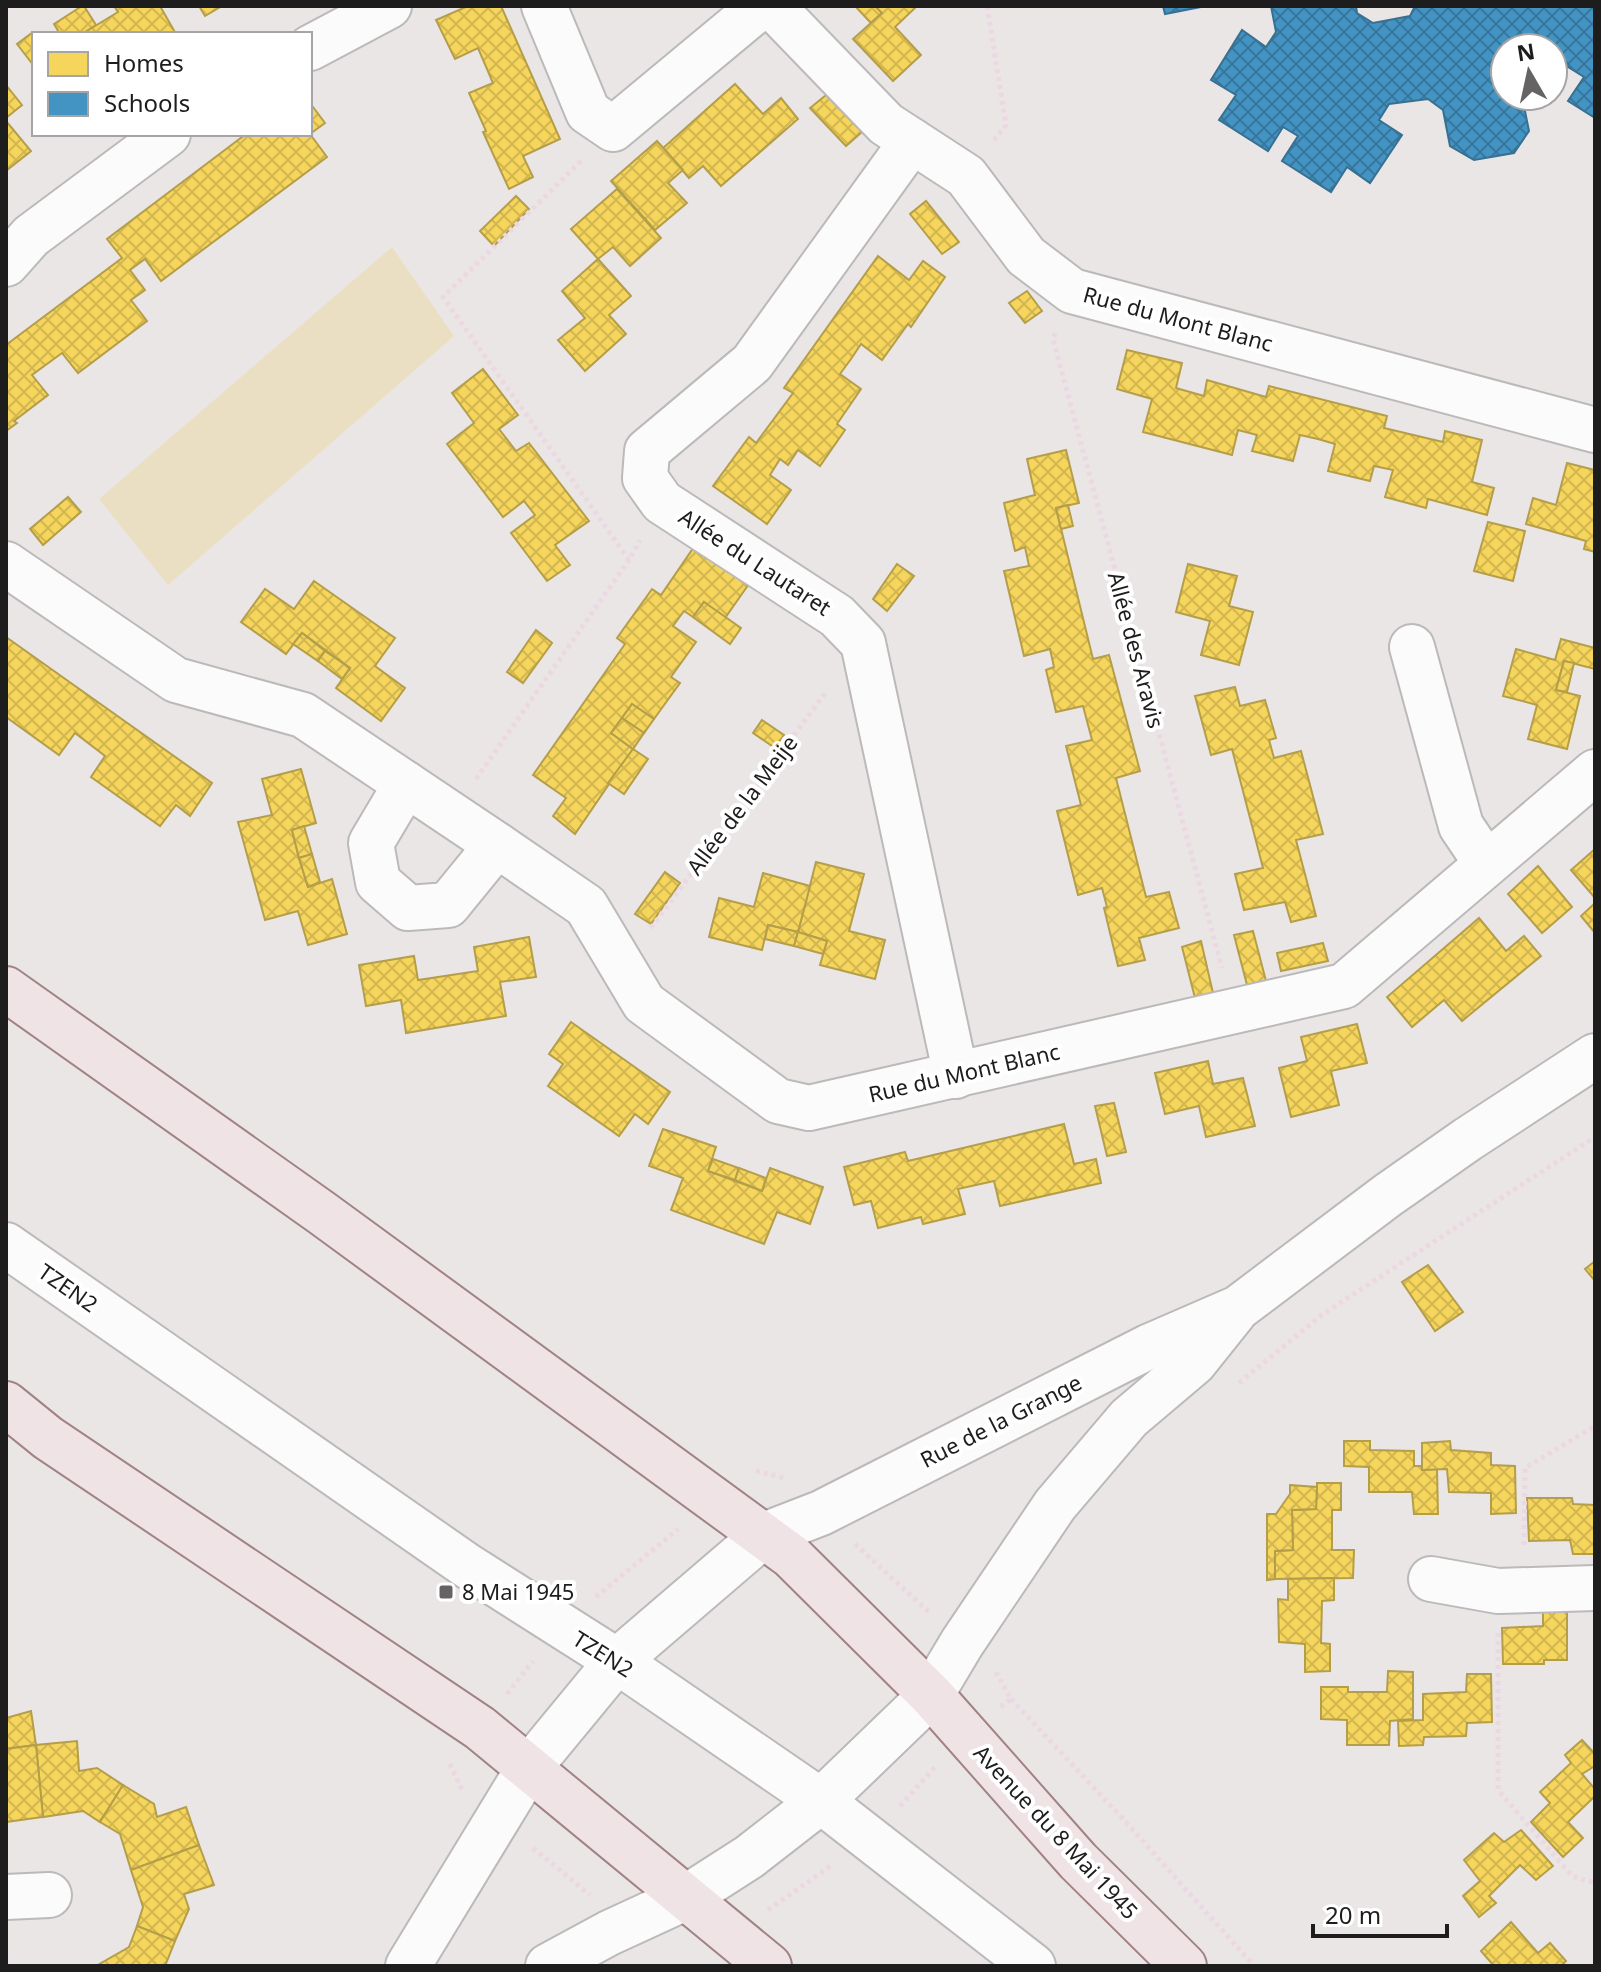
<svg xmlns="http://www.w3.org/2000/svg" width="1601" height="1972" viewBox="0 0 1601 1972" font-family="'Noto Sans',sans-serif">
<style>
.grass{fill:#eadfc3}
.homes{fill:url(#homes-cross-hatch);stroke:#b59e49;stroke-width:2}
.schools{fill:url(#schools-cross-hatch);stroke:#387091;stroke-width:2}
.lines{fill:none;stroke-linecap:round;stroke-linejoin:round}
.minor-casing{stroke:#bbb9b9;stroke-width:48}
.major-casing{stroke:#a18285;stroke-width:48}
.path{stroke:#ebd8e3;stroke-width:5;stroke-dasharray:4 4;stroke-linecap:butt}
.minor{stroke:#fcfbfb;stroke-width:44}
.major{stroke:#f0e3e5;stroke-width:44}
.poi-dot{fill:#656363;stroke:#fff;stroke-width:3}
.labels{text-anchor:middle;stroke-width:8;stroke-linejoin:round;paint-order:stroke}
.street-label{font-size:22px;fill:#1d1d1d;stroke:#fff}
.poi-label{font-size:22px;fill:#1d1d1d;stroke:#fff;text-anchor:start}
</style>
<defs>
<pattern id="homes-cross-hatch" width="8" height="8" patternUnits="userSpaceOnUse" patternTransform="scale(2)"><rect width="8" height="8" fill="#f6d55c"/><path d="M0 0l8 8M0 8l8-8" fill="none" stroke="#d2b650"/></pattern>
<pattern id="schools-cross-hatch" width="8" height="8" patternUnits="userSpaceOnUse" patternTransform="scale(2)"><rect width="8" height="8" fill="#4393c3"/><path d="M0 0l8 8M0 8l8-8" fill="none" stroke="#37779e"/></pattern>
</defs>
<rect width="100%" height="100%" fill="#ebe6e6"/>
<polygon class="grass" points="392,247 454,336 168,585 99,499"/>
<g class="homes">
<polygon points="82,6 84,6 96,25 82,34 60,34 54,24"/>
<polygon points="114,6 160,6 176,34 82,34 118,12"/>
<polygon points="199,6 222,6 205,16"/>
<polygon points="468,6 501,6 560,139 523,156 533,177 509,189 483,132 486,131 469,93 493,83 478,48 455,59 436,20"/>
<polygon points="855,6 875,6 882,13 871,23"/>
<polygon points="875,6 917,6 895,27 921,55 893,81 853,39 882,13"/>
<polygon points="33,32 35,34 34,66 17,44"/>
<polygon points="735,84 763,114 781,98 798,119 721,186 703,166 689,178 663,148"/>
<polygon points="6,85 22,105 6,118"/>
<polygon points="826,95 862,132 846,146 810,108"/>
<polygon points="310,103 325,123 310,134 327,157 161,281 145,259 130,270 145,290 131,300 147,321 78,373 62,353 32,375 48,395 14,421 17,423 6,431 6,345 122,258 107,239 246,134 310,134"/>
<polygon points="6,121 31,151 6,171"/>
<polygon points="657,141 683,170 668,183 687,203 655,230 611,181"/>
<polygon points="617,189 661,238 630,266 613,247 598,259 571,229"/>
<polygon points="516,196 529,209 494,246 480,231"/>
<polygon points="926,201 959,242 942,254 910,214"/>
<polygon points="878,256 909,280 923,261 945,277 911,327 908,324 882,360 861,344 851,359 840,374 861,389 837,424 845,430 820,466 798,450 788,465 780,459 770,475 791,490 767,524 713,486 749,437 756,443 793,393 784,388"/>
<polygon points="598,259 631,296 609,315 626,334 585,371 558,340 585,318 562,291"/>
<polygon points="1027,291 1042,311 1025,323 1009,303"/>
<polygon points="1127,350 1182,363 1176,388 1204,396 1207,380 1266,397 1269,386 1387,416 1384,428 1443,442 1445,431 1482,440 1472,482 1494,488 1487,515 1428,499 1426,508 1385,497 1393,470 1374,466 1370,481 1328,471 1335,444 1318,439 1300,435 1293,461 1252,451 1257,435 1238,430 1232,455 1143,432 1152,399 1117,389"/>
<polygon points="483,369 518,415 499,429 516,451 529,443 589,521 555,545 570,565 547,581 511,533 535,515 524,501 503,517 447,444 474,423 452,393"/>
<polygon points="1066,450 1079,503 1056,508 1093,659 1109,655 1140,771 1116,778 1146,897 1169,892 1179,928 1139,938 1145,960 1118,966 1104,908 1107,907 1102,888 1078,895 1057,811 1081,805 1066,746 1092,740 1083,706 1056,712 1046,670 1054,667 1050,649 1024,656 1004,571 1029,566 1025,547 1015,551 1004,503 1035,495 1027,459"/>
<polygon points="1567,463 1595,470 1595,552 1584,549 1586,541 1526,524 1533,498 1556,505"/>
<polygon points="68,497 81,512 43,545 30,529"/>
<polygon points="1068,505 1073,526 1061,529 1056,508"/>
<polygon points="1488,522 1525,531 1513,581 1474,571"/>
<polygon points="696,544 751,581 725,618 704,602 693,617 684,611 673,626 696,642 671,677 680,683 654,719 632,704 611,733 633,749 575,834 553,816 566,798 533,775 625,644 617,638 652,589 661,595"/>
<polygon points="897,564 914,576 887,611 873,599"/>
<polygon points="1188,564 1237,576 1229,606 1253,612 1239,665 1201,655 1210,621 1176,612"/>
<polygon points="314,581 395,638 375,666 405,688 381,721 336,688 350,668 302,633 286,654 241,622 265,589 294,609"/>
<polygon points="704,602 741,628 730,644 693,617"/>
<polygon points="536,630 552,643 523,683 507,672"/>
<polygon points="302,633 325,651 318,661 293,644"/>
<polygon points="6,637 212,783 190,816 176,805 160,826 91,777 105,756 75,733 59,755 6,717"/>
<polygon points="1561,639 1595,648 1595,669 1564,661 1556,690 1580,696 1567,749 1528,739 1537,705 1503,696 1516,649 1555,660"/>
<polygon points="325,651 350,668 342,679 318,661"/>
<polygon points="1564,661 1574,663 1567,692 1556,690"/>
<polygon points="1235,687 1240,706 1265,700 1276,738 1269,740 1274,758 1301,751 1323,834 1296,840 1316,916 1291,922 1285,902 1244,910 1235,874 1263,868 1232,749 1211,755 1195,696"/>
<polygon points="632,704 654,719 644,733 622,718"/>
<polygon points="622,718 644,733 633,749 611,733"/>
<polygon points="762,720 784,735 775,748 753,733"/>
<polygon points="633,749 648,759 624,794 608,783"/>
<polygon points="301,769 316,823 292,830 299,858 308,887 332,879 347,934 308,945 298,911 265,920 238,822 272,815 262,779"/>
<polygon points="304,826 312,854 299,858 292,830"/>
<polygon points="1595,849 1595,898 1571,870"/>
<polygon points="312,854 320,882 308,887 299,858"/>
<polygon points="816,862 864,874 849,931 885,940 875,979 820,965 827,941 798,932"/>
<polygon points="1538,866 1572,907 1542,933 1508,894"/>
<polygon points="665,872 680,883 651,924 635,914"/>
<polygon points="763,873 810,886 798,932 768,925 762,950 709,937 719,898 754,907"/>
<polygon points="1595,903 1595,933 1581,916"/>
<polygon points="1479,918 1506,951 1524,936 1541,956 1462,1021 1444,1000 1412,1027 1387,997"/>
<polygon points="768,925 798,932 794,946 765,939"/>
<polygon points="1253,931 1266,981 1247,985 1234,935"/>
<polygon points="798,932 827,941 823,954 794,946"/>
<polygon points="529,937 536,977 500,982 506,1016 406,1033 401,1000 366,1006 359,965 414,956 418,980 478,971 474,947"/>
<polygon points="1201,941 1213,993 1195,998 1182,947"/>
<polygon points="1323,943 1328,961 1281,971 1277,953"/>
<polygon points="571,1022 670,1092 648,1124 635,1114 619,1136 548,1086 563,1064 549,1054"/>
<polygon points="1357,1024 1367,1063 1331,1071 1339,1105 1291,1117 1279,1068 1307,1061 1301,1037"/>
<polygon points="1208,1061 1213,1084 1243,1078 1255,1126 1206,1137 1199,1106 1165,1114 1155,1073"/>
<polygon points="1114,1103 1126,1152 1107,1156 1095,1106"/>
<polygon points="1064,1124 1074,1164 1096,1159 1101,1183 1000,1206 994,1181 958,1189 965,1214 923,1224 921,1217 878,1228 871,1201 854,1205 844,1167 905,1152 908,1161"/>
<polygon points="663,1129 716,1147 708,1171 762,1191 770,1168 823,1187 810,1224 777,1212 764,1244 671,1210 683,1178 649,1166"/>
<polygon points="713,1159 739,1168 735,1180 708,1171"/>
<polygon points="739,1168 766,1178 762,1191 735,1180"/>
<polygon points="1595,1261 1595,1281 1585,1269"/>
<polygon points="1428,1265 1463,1312 1435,1331 1402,1282"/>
<polygon points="1344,1441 1370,1441 1370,1450 1414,1451 1414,1466 1422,1466 1422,1470 1437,1469 1438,1514 1414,1514 1412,1492 1369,1492 1369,1467 1344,1466"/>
<polygon points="1450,1441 1451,1450 1491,1453 1491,1465 1515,1466 1516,1513 1491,1514 1491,1493 1449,1492 1447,1469 1422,1470 1422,1443"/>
<polygon points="1317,1483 1341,1483 1341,1510 1332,1510 1332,1550 1354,1550 1353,1578 1275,1579 1275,1551 1293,1550 1292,1510 1316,1509"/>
<polygon points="1290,1485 1317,1487 1316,1509 1292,1510 1293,1550 1275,1551 1275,1579 1267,1580 1267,1514 1276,1514 1290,1494"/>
<polygon points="1527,1498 1572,1498 1573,1504 1595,1505 1595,1554 1573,1554 1570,1540 1529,1541"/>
<polygon points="1334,1578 1334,1600 1322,1601 1321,1643 1330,1644 1330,1671 1305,1672 1305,1644 1279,1642 1278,1599 1288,1600 1288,1579"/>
<polygon points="1567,1611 1567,1660 1544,1660 1544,1664 1503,1664 1502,1628 1543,1626 1543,1612"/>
<polygon points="1388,1671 1413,1672 1413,1719 1390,1721 1389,1745 1347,1745 1347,1720 1321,1719 1321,1687 1348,1687 1348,1692 1387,1692"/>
<polygon points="1467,1674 1491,1674 1492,1722 1467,1723 1466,1736 1424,1737 1423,1745 1399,1746 1398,1721 1423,1720 1423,1694 1466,1692"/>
<polygon points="31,1711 36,1745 6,1749 6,1718"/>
<polygon points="1582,1740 1595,1754 1595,1766 1582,1774 1595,1789 1595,1796 1568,1822 1583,1838 1563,1857 1531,1822 1550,1803 1540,1792 1571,1763 1565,1755"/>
<polygon points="77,1741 79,1771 97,1768 123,1785 100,1822 83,1811 43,1817 36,1745"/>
<polygon points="36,1745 43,1817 6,1822 6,1749"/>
<polygon points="123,1785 154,1804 157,1817 186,1807 199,1845 131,1870 120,1834 100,1822"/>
<polygon points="1521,1830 1553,1866 1536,1880 1520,1865 1489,1896 1496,1903 1479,1917 1463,1896 1480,1881 1464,1860 1494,1833 1504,1842"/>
<polygon points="199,1845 214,1885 184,1894 189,1909 175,1941 137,1926 143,1907 131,1870"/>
<polygon points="1511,1922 1538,1953 1550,1943 1566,1961 1561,1966 1494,1966 1481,1951"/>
<polygon points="137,1926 175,1941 165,1966 96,1966 129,1947"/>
</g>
<g class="schools">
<polygon points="1163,6 1206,6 1165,14"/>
<polygon points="1271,6 1356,6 1357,13 1373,23 1410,16 1415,6 1595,6 1595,118 1568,101 1584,77 1568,67 1553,70 1553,48 1505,48 1505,96 1522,96 1529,131 1514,153 1474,160 1450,146 1443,110 1428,99 1389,104 1379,120 1402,135 1370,183 1347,167 1331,192 1282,161 1298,136 1283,127 1268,151 1219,120 1236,95 1211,80 1242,30 1266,47 1276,32"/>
</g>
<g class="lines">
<g class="minor-casing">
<g id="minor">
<polyline points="544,6 588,112 613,129 761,6"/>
<polyline points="772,6 886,124 966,176 1026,256 1072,291 1595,430"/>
<polyline points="310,48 389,6"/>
<polyline points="912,141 752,363 647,451 645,478 662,502 837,616 863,643 956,1076"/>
<polyline points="6,264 31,236 168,134"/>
<polyline points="6,564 176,680 303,715 497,845 586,906 644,1003 778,1101 809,1108 1344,986 1595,772"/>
<polyline points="1412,647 1461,826 1486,863"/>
<polyline points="406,784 371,843 378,882 408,908 448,905 497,845"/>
<polyline points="6,1245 466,1565 617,1661 821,1801 1033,1966"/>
<polyline points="1431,1579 1498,1591 1595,1588"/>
<polyline points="6,1897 49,1895"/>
<polyline points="408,1966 528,1769 617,1661 764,1535 821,1513 1148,1347 1238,1308 1388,1195 1468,1139 1595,1056"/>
<polyline points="548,1966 609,1933 685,1898 749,1857 821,1801 931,1695 962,1643 1055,1505 1129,1418 1194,1363 1234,1313"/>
</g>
</g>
<g class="major-casing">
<g id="major">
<polyline points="6,989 322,1213 791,1556 931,1695 1078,1861 1184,1966"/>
<polyline points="6,1404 48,1438 480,1728 769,1966"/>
</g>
</g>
<g class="path">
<polyline points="987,6 1006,125 994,140"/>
<polyline points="581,161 443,297 629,560 640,540"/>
<polyline points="1055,333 1053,339 1222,968"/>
<polyline points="476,779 629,560"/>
<polyline points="651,928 826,692"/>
<polyline points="1239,1383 1323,1314 1595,1137"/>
<polyline points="756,1471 785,1478"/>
<polyline points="855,1544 930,1613"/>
<polyline points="1524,1545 1525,1468 1595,1426"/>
<polyline points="596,1597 678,1529"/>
<polyline points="1498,1633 1498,1790 1572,1876 1595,1883"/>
<polyline points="996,1672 1011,1699 999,1708"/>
<polyline points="507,1694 533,1661"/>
<polyline points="1011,1699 1125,1821 1254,1966"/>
<polyline points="450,1764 463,1792"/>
<polyline points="900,1806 936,1766"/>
<polyline points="533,1848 590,1895"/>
<polyline points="768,1910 832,1865"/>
</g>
<use href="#minor" class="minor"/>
<use href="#major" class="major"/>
</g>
<rect class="poi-dot" x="438" y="1584" width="16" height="16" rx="4"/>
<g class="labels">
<g class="street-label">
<text transform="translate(1178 319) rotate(15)" y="8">Rue du Mont Blanc</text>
<text transform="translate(755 562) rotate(33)" y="8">Allée du Lautaret</text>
<text transform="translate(1136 650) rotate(75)" y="8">Allée des Aravis</text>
<text transform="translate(742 805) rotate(-53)" y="8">Allée de la Meije</text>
<text transform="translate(964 1073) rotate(-13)" y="8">Rue du Mont Blanc</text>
<text transform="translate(68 1288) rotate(35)" y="8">TZEN2</text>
<text transform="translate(1001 1421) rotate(-27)" y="8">Rue de la Grange</text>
<text transform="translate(603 1654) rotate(32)" y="8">TZEN2</text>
<text transform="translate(1056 1832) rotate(47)" y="8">Avenue du 8 Mai 1945</text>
</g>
<g class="poi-label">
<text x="462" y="1600">8 Mai 1945</text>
</g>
</g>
<rect width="1601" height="1972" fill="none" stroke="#1d1d1d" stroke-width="16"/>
<rect x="32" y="32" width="280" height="104" fill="#ffffff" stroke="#a5a5a5" stroke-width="2"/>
<rect x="48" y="52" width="40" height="24" fill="#f6d55c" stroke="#a5a5a5" stroke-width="2"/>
<text x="104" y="72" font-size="24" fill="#1d1d1d">Homes</text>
<rect x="48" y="92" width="40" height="24" fill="#4393c3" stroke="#a5a5a5" stroke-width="2"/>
<text x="104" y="112" font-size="24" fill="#1d1d1d">Schools</text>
<g transform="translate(1529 72) rotate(351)"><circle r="38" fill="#ffffff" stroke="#a5a5a5" stroke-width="2"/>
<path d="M0-6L14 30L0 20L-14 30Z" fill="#656363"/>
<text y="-12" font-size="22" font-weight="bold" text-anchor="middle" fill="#1d1d1d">N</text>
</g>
<path d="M1313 1924v12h134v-12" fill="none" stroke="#1d1d1d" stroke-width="4"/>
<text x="1325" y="1924" font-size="24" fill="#1d1d1d" stroke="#ffffff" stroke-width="6" paint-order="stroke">20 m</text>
</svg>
